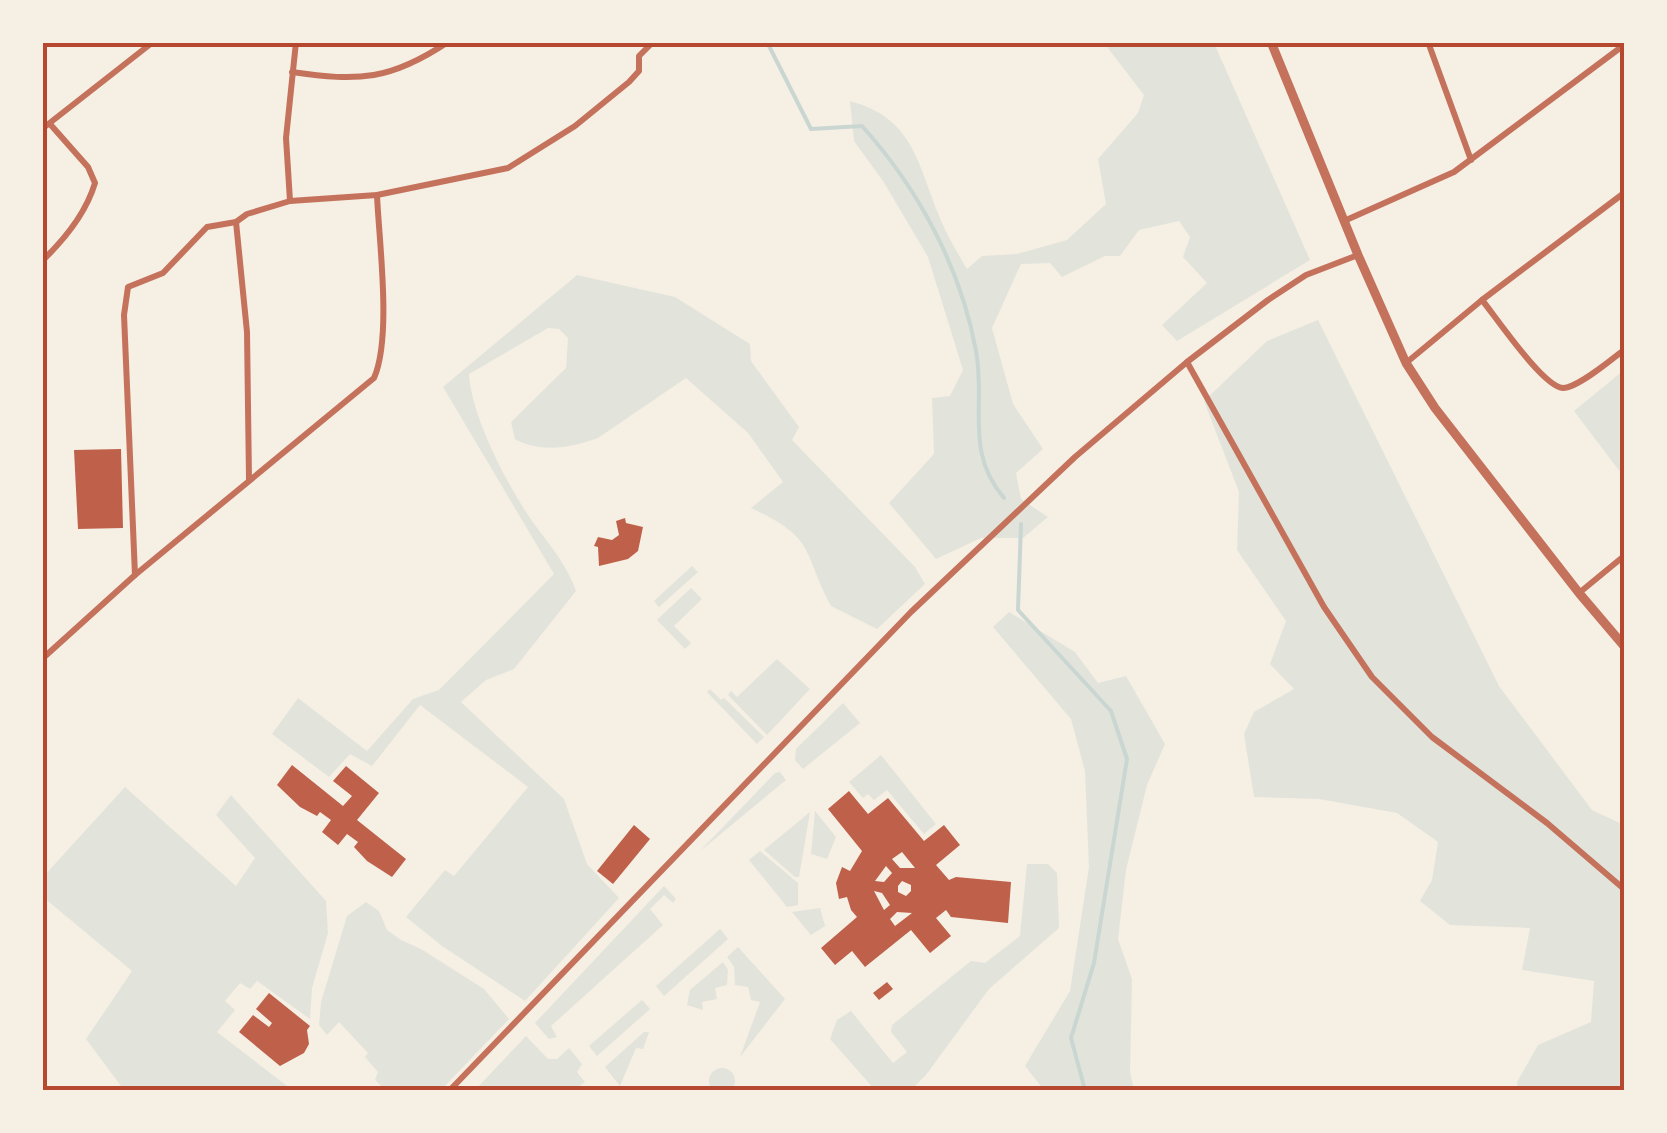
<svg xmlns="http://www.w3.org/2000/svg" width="1667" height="1133" viewBox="0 0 1667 1133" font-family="Raleway,sans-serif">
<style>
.green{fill:#e2e4dc}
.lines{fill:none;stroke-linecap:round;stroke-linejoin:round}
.stream{stroke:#c9d6d2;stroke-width:4}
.building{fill:#bf614a;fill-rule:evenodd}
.minor{stroke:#c5725c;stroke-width:6}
.tertiary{stroke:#c5725c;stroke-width:9}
.neatline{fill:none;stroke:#b5482f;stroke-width:4}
</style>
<rect width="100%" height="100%" fill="#f6efe4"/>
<g class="green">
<path d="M1104 43H1214L1310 260 1177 341 1162 325 1207 283 1183 257 1190 237 1179 221 1139 230 1120 256H1105L1062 277 1050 263 1021 264 992 328 1013 404 1043 449 1016 473 1021 499 1048 517 1023 538H981L936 559 889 503 934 454 932 398 950 396 963 370 928 257 883 181 854 141 850 101C912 118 917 160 938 213 945 232 957 252 967 269L982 256 1017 254 1067 240 1106 204 1098 159 1138 113 1144 95Z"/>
<path d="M577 275 675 297 750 344 751 361 799 427 792 440 915 567 925 584 877 629 831 606C801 549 817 539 751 508L783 482 748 433 686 378 598 438C571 448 540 453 515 439L511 422 566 368 568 338 559 329 548 328 469 374C471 414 504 478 526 512 544 539 565 560 576 591L514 669 486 680 461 702 564 799 587 864 619 898 525 1001 442 946 406 917 445 870 454 876 528 787 420 705 372 766 350 754 329 777 272 734 298 698 367 751 413 699 439 690 554 574 443 387Z"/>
<polygon points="1318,320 1499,686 1592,810 1624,825 1624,1090 1518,1090 1517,1082 1538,1045 1591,1022 1594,981 1522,970 1530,928 1450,925 1420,901 1432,880 1438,842 1397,813 1319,799 1254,797 1244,734 1254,712 1294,689 1270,664 1286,621 1237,550 1239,492 1204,401 1267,341"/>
<polygon points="1624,370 1624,477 1574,411"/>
<polygon points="692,566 698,572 659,607 654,601"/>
<polygon points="691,588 702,599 674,626 691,643 685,649 657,620"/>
<polygon points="1009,612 1075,652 1098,683 1126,676 1165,744 1147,785 1126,870 1118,939 1132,979 1130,1072 1134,1090 1044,1090 1025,1066 1070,991 1089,867 1085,771 1071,719 993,627"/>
<polygon points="777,659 810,689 767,735 728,695 731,691 737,697"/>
<polygon points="710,689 721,700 724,698 764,737 757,744 707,692"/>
<polygon points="843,703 860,723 803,769 795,760 796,749"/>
<polygon points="881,755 936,824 924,834 887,790 874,800 868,794 863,798 849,782"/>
<polygon points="780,772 786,780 699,852 775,773"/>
<polygon points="125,787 236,886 255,858 216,815 231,795 326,901 328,933 312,988 310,1019 257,981 250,989 240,983 225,1001 235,1010 217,1032 287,1086 299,1090 124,1090 86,1039 132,971 43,897 43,877"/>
<polygon points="815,811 836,837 827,859 811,854"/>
<polygon points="810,812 799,877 795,877 764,850"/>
<polygon points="760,851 798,883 798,905 787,907 749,860"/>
<polygon points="1027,864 1048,864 1057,873 1059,928 989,989 926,1075 911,1090 875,1090 830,1039 837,1020 851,1011 893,1063 907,1052 891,1032 892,1025 971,961 985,963 1020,936"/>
<polygon points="664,886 676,899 673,903 664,895 650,909 663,925 551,1026 557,1037 549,1039 535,1023"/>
<polygon points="366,902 379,911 387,930 401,940 421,949 484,989 509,1019 441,1090 386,1090 375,1080 378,1072 365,1057 368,1053 339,1022 327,1035 319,1025 321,1002 347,916"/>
<polygon points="820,908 825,926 811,935 792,912"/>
<polygon points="720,929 728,939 664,996 656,986"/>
<polygon points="738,947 785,999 740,1057 760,1002 751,1000 748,987 735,985 734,967 727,957"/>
<polygon points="723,962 728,970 727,985 715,988 717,999 702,1002 703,1010 687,1005 690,990"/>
<polygon points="642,1000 650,1009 597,1056 589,1046"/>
<polygon points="644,1032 649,1032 643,1049 636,1048 620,1086 605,1067"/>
<polygon points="526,1036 548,1059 557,1059 569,1048 582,1064 577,1072 585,1082 574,1090 475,1090"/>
<circle cx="722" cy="1081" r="13"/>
</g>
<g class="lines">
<g class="stream">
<path d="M767 42 811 129 862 126C918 188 961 268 976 351 986 405 964 451 1004 498"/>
<polyline points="1021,524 1018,610 1111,711 1127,759 1094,963 1071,1038 1085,1090"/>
</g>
</g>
<g class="building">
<polygon points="121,449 123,528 78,529 74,450"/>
<polygon points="625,518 626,523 643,527 638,551 628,559 599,566 598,547 594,546 598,537 612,540 619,535 616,521"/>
<polygon points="292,765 343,806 352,796 333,781 346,766 379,793 357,820 406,859 392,877 367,861 354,847 358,842 347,834 338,845 322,832 331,820 320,812 317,816 300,807 277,785"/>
<path d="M849 791 868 814 888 798 924 841 944 825 960 845 936 865 949 880 956 877 1011 882 1008 923 951 917 946 910 936 918 951 936 930 953 911 930 865 967 852 951 835 965 821 948 857 917 851 910 847 897 839 899 836 883 842 867 850 871 862 851 828 809ZM902 852 915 868H900L892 859ZM886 866 892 873 884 882 875 881ZM902 881 911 885V891L906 896 898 892V886ZM874 891 882 893 890 905 884 910ZM897 912 912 913 895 926 890 919Z"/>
<polygon points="634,825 650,839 613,884 597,871"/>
<polygon points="887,982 893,989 879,1000 873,993"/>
<polygon points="269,993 310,1026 307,1030 309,1044 304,1053 280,1066 239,1032 253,1015 269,1027 272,1023 256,1009"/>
</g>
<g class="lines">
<g class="minor">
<polyline points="1428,42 1471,160"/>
<path d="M292 72C359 82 391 80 448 42"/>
<polyline points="42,129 153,42"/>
<polyline points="290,201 286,138 296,42"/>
<polyline points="1344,221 1454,172 1624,45"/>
<polyline points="236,222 247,332 249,480"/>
<path d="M42 261C65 239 86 213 95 183L88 167 50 124"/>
<path d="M1482 300C1496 317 1543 387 1563 388 1578 388 1612 359 1624 350"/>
<polyline points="1187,362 1324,607 1372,677 1432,737 1547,823 1624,889"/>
<polyline points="1406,363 1482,300 1624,193"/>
<polyline points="135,575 124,315 128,287 163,273 207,227 236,222 247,214 290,201 377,195 508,168 575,126 629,82 639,71 639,56 653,42"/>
<polyline points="1579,593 1624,556"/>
<path d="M42 659 135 575 374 378C392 337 379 242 377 195"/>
<polyline points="450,1090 911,612 1075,457 1187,362 1268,300 1306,275 1358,255"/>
</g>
<polyline class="tertiary" points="1271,42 1358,255 1406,363 1435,408 1579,593 1624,646"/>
</g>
<rect width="1667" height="1133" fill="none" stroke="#f6efe4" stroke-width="90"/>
<rect x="45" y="45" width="1577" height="1043" class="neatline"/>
</svg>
